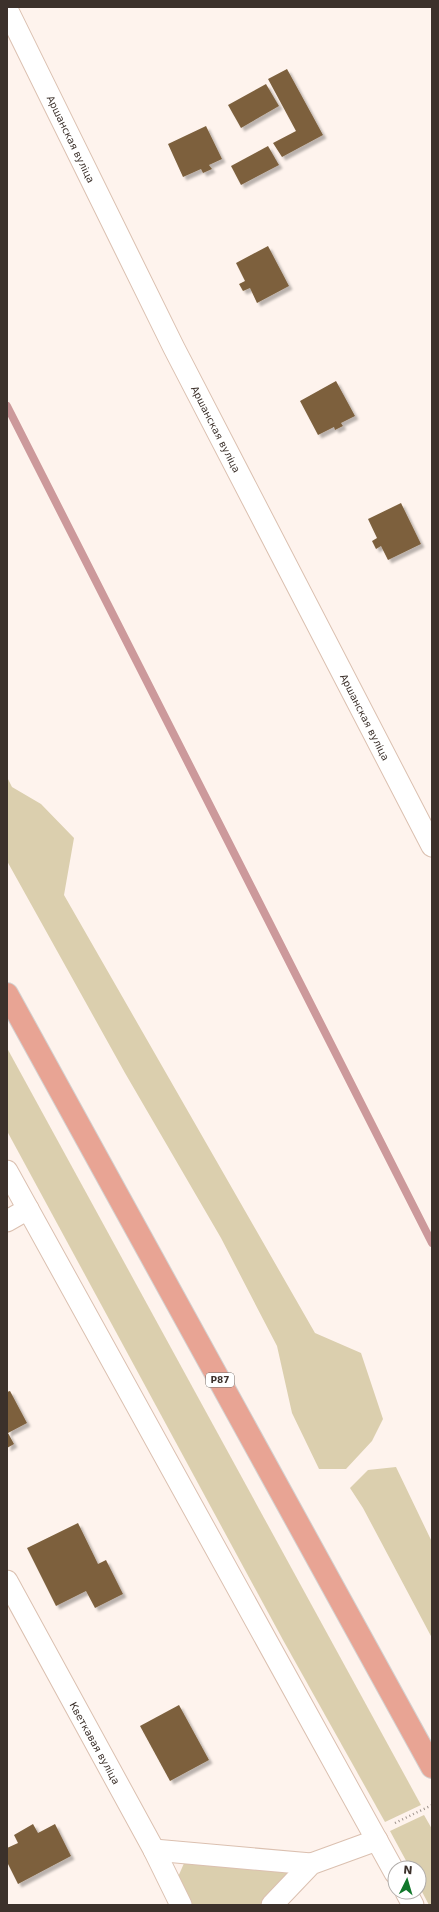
<svg xmlns="http://www.w3.org/2000/svg" width="439" height="1912" viewBox="0 0 439 1912" font-family="'DejaVu Sans',sans-serif">
<style>
.green{fill:#dbcfae}
.lines{fill:none;stroke-linecap:round;stroke-linejoin:round}
.stream{stroke:#cc999b;stroke-width:8}
.building{fill:#7d613e;filter:url(#shadow)}
.minor-casing{stroke:#dbc0b0;stroke-width:23}
.primary-casing{stroke:#d4d2d0;stroke-width:24}
.path{stroke:#9e938d;stroke-width:2.5;stroke-dasharray:1 3;stroke-linecap:butt}
.minor{stroke:#fff;stroke-width:21}
.primary{stroke:#e8a494;stroke-width:22}
.labels{text-anchor:middle;stroke-width:4;stroke-linejoin:round;paint-order:stroke}
.shield{fill:#fff;stroke:#766f6b;stroke-width:1}
.shield-label{font-size:9px;font-weight:bold;fill:#3c312b}
.street-label{font-size:10px;fill:#3c312b;stroke:#fff}
</style>
<defs>
<filter id="shadow"><feDropShadow dx="3.5" dy="3.5" stdDeviation="1" flood-color="#0004"/></filter>
</defs>
<rect width="100%" height="100%" fill="#fef3ed"/>
<g class="green">
<polygon points="7,777 12,787 41,804 74,838 64,895 315,1333 361,1353 383,1419 372,1441 346,1469 319,1469 292,1413 277,1346 221,1238 125,1073 7,861"/>
<polygon points="7,1048 421,1805 385,1822 283,1640 7,1131"/>
<polygon points="396,1467 432,1542 432,1638 363,1508 350,1488 368,1470"/>
<polygon points="424,1815 432,1829 432,1905 429,1905 419,1886 419,1868 410,1868 390,1831"/>
<polygon points="185,1861 290,1873 260,1905 191,1905 178,1877"/>
</g>
<g class="lines">
<polyline class="stream" points="7,406 432,1243"/>
</g>
<g class="building">
<polygon points="287,69 323,135 282,157 273,143 296,131 268,79"/>
<polygon points="266,84 279,106 241,128 228,105"/>
<polygon points="206,126 222,159 209,165 212,169 203,173 201,169 183,177 168,144"/>
<polygon points="268,146 279,165 241,185 231,166"/>
<polygon points="268,246 289,286 257,303 250,288 243,291 239,284 245,281 236,263"/>
<polygon points="336,381 355,416 341,423 343,426 335,430 334,427 318,435 300,401"/>
<polygon points="401,503 421,544 388,560 381,546 376,549 372,541 377,538 368,519"/>
<polygon points="10,1391 27,1423 8,1433 14,1444 7,1448 7,1392"/>
<polygon points="78,1523 98,1564 106,1560 123,1594 95,1608 86,1591 56,1606 27,1548"/>
<polygon points="179,1705 209,1760 170,1781 140,1726"/>
<polygon points="33,1824 38,1833 55,1824 71,1856 18,1884 7,1862 7,1848 18,1843 14,1835"/>
</g>
<g class="lines">
<g class="minor-casing">
<g id="minor">
<polyline points="7,9 174,348 432,846"/>
<polyline points="7,1171 395,1873"/>
<polyline points="7,1221 28,1209"/>
<polyline points="7,1581 154,1850 181,1905"/>
<polyline points="154,1850 311,1864"/>
<polyline points="406,1892 413,1905"/>
<polyline points="272,1905 311,1864 377,1840"/>
</g>
</g>
<g class="primary-casing">
<polyline id="primary" points="7,994 432,1767"/>
</g>
<polyline class="path" points="395,1823 432,1805"/>
<use href="#minor" class="minor"/>
<use href="#primary" class="primary"/>
</g>
<g class="labels">
<rect class="shield" x="206" y="1373" width="28" height="14" rx="3"/>
<g class="shield-label">
<text x="220" y="1383">Р87</text>
</g>
<g class="street-label">
<text transform="translate(71 139) rotate(64)" y="4">Аршанская вуліца</text>
<text transform="translate(216 429) rotate(63)" y="4">Аршанская вуліца</text>
<text transform="translate(365 717) rotate(63)" y="4">Аршанская вуліца</text>
<text transform="translate(95 1743) rotate(61)" y="4">Кветкавая вуліца</text>
</g>
</g>
<rect width="439" height="1912" fill="none" stroke="#3c312b" stroke-width="16"/>
<g transform="translate(407 1880) rotate(5)"><circle r="19" fill="#ffffff" stroke="#b1adaa"/>
<path d="M0-3L7 15L0 10L-7 15Z" fill="#10772a"/>
<text y="-6" font-size="11" font-weight="bold" text-anchor="middle" fill="#3c312b">N</text>
</g>
</svg>
